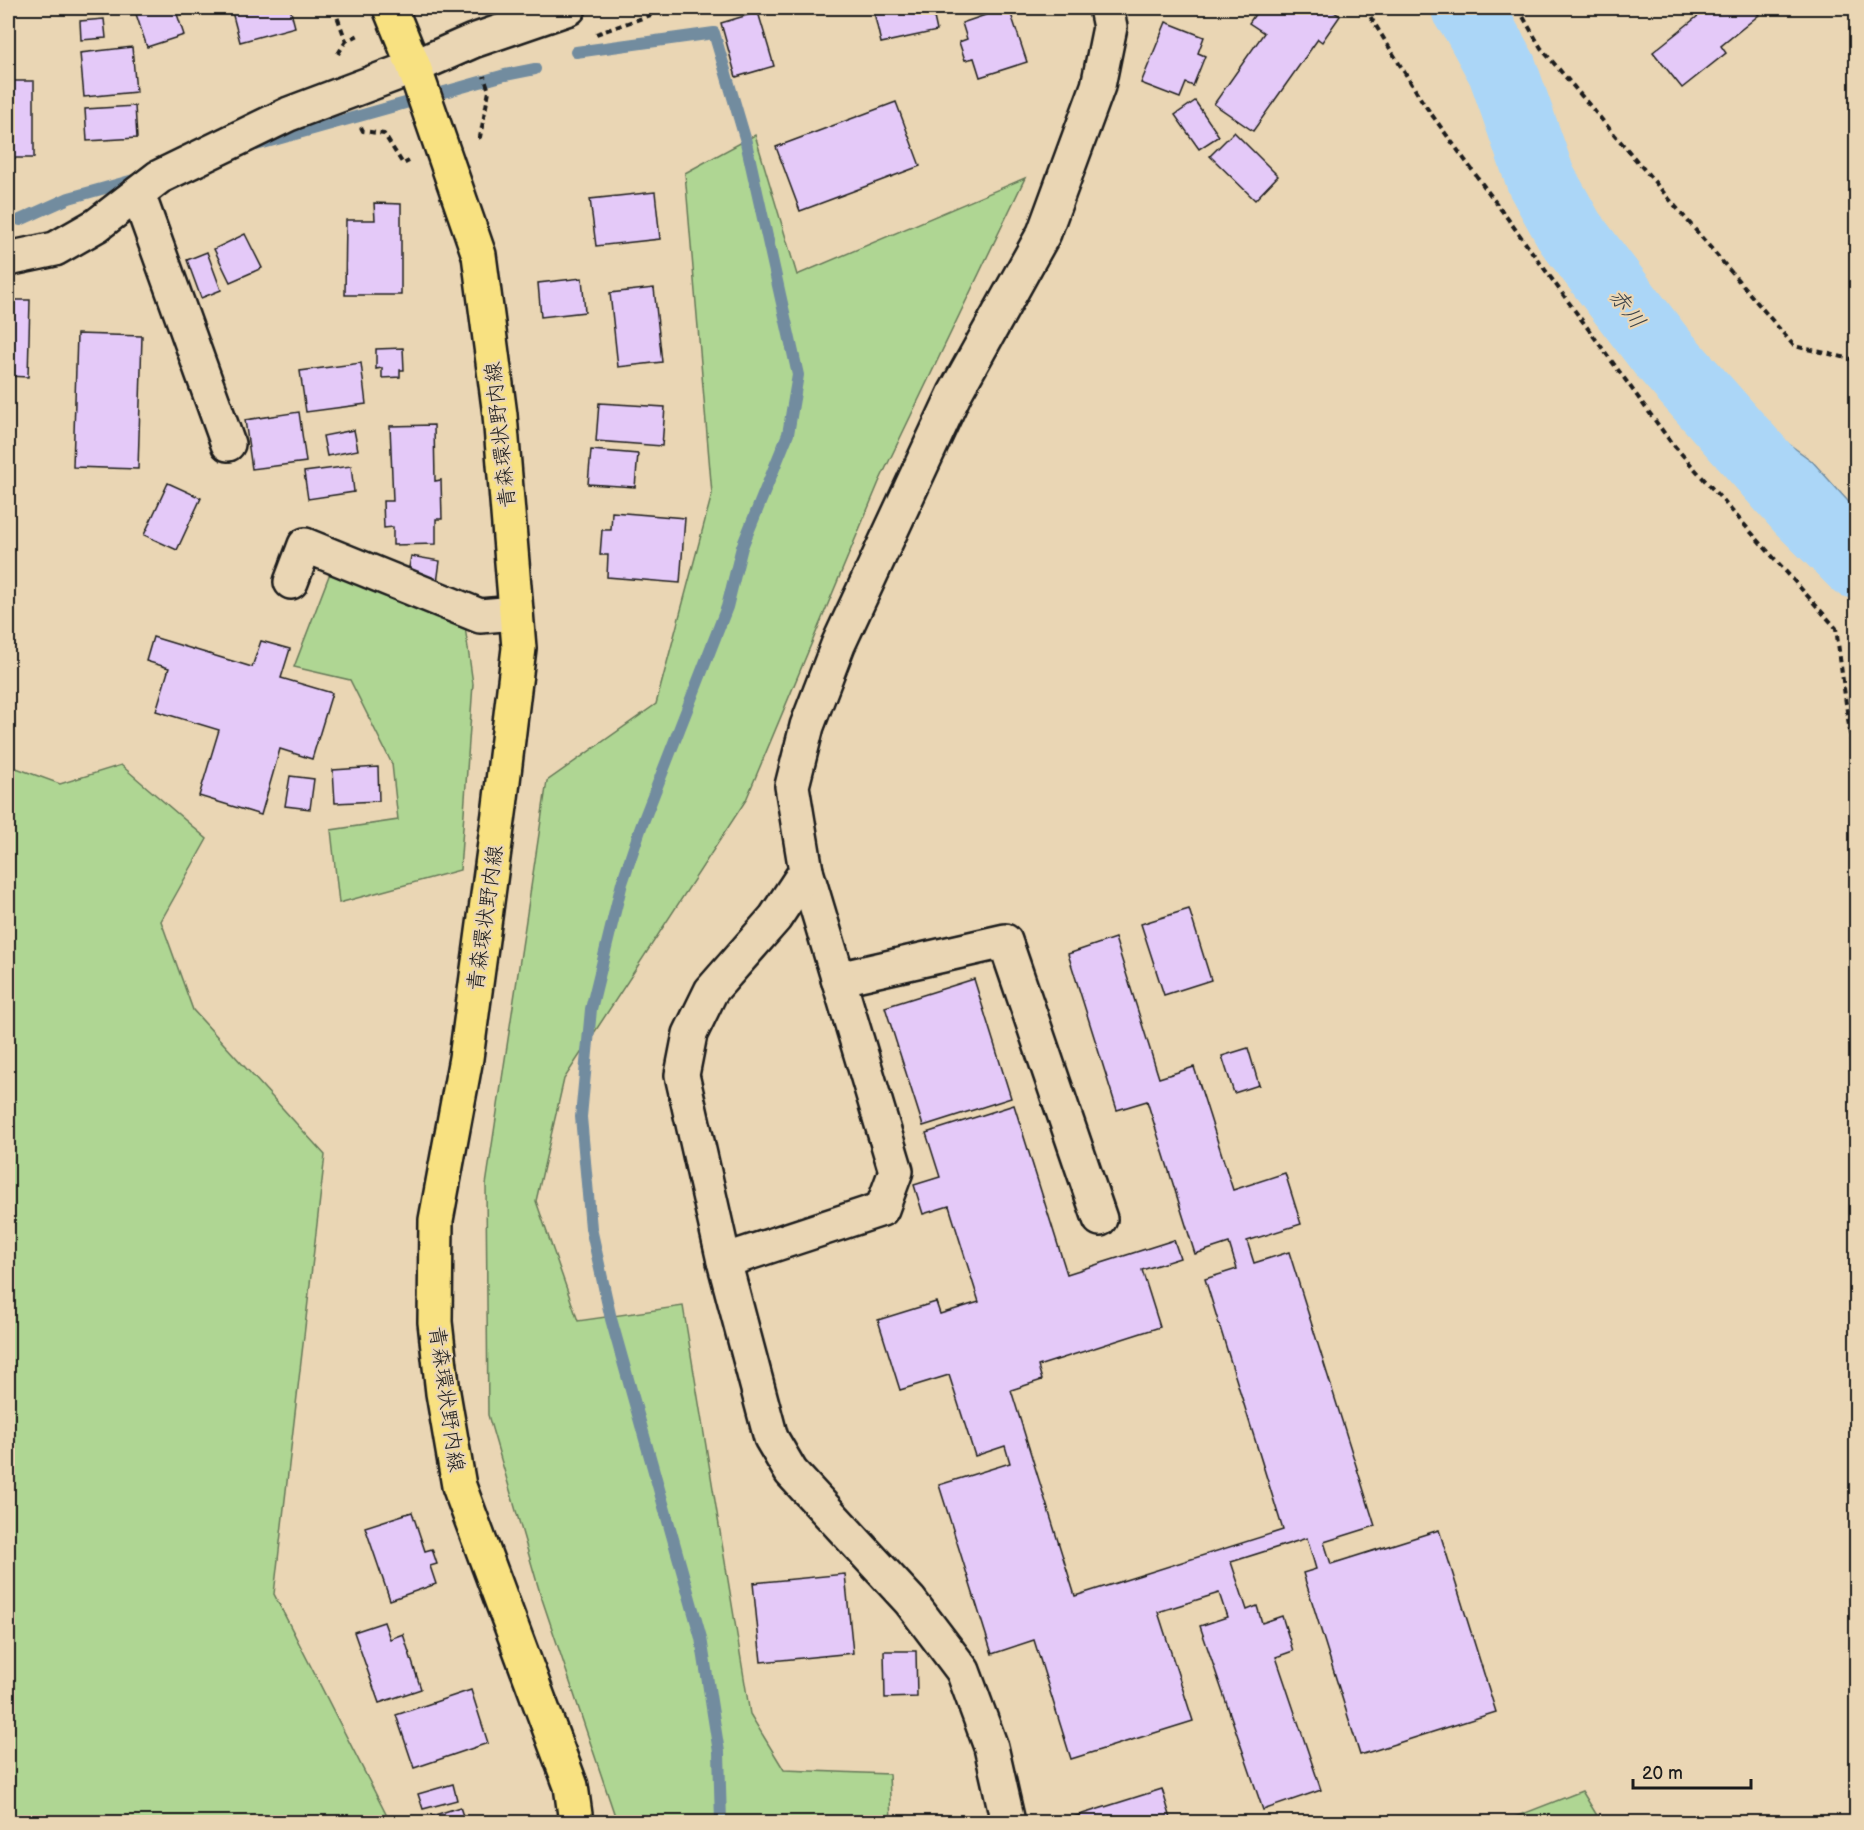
<svg xmlns="http://www.w3.org/2000/svg" width="1864" height="1830" viewBox="0 0 1864 1830" font-family="'Balsamiq Sans','Klee One',sans-serif">
<style>
.green{fill:#afd693;stroke:#667958;stroke-width:1.5}
.water{fill:#abd6f7;stroke:#728c9f;stroke-width:1.5}
.lines{fill:none;stroke-linecap:round;stroke-linejoin:round}
.stream{stroke:#728c9f;stroke-width:12}
.river{stroke:#abd6f7;stroke-width:70}
.building{fill:#e4c9f8;stroke:#1c1c1c;stroke-width:1.5}
.minor-casing{stroke:#1c1c1c;stroke-width:38}
.major-casing{stroke:#1c1c1c;stroke-width:38}
.path{stroke:#1c1c1c;stroke-width:4;stroke-dasharray:6 4.5;stroke-linecap:butt}
.minor{stroke:#ead6b4;stroke-width:33}
.major{stroke:#f8e181;stroke-width:33}
.labels{text-anchor:middle;stroke-width:4.5;stroke-linejoin:round;paint-order:stroke}
.street-label{font-size:21px;fill:#1c1c1c;stroke:#ead6b4}
.water-label{font-size:22px;font-style:italic;fill:#394148;stroke:#ead6b4}
</style>
<rect width="100%" height="100%" fill="#ead6b4"/>
<filter id="ink" filterUnits="userSpaceOnUse"><feTurbulence type="fractalNoise" baseFrequency=".0167" numOctaves="2"/><feDisplacementMap in="SourceGraphic" scale="12" xChannelSelector="R" yChannelSelector="G"/><feConvolveMatrix kernelMatrix="1 2 1 2 8 2 1 2 1" color-interpolation-filters="sRGB"/></filter>
<g filter="url(#ink)">
<g class="green">
<polygon points="755,135 797,275 1025,178 879,482 746,800 564,1079 536,1201 578,1321 683,1306 750,1714 784,1770 889,1774 891,1822 617,1822 540,1593 488,1415 486,1185 547,781 656,704 712,494 685,173"/>
<polygon points="330,573 465,627 473,684 460,870 339,903 331,830 398,820 392,764 350,680 294,667"/>
<polygon points="8,765 60,784 121,765 207,839 161,921 193,1010 325,1155 274,1594 390,1822 8,1822"/>
<polygon points="1582,1791 1601,1822 1502,1822"/>
</g>
<polygon class="water" points="1729,400 1812,461 1856,510 1856,599 1703,420"/>
<g class="lines">
<g class="stream">
<polyline points="576,52 714,33 745,138 798,375 788,434 742,547 727,607 641,827 622,883 591,1009 581,1117 591,1228 611,1319 701,1638 719,1752 721,1822"/>
<polyline points="256,145 505,75 535,69"/>
<polyline points="20,220 69,198 141,178"/>
</g>
<polyline class="river" points="1466,8 1475,20 1502,69 1541,180 1570,232 1661,351 1801,509 1856,564"/>
</g>
<g class="building">
<polygon points="134,8 175,8 184,35 147,47"/>
<polygon points="231,8 290,8 295,27 240,42"/>
<polygon points="873,8 932,8 937,31 881,43"/>
<polygon points="1006,8 1009,8 1027,62 980,77 974,58 965,60 959,42 967,39 962,23"/>
<polygon points="1249,8 1311,8 1315,10 1317,8 1328,8 1340,16 1322,42 1318,39 1253,131 1214,104 1264,33 1249,23 1256,13"/>
<polygon points="1708,8 1752,8 1759,15 1721,46 1726,53 1682,88 1653,52"/>
<polygon points="758,12 774,66 736,77 721,23"/>
<polygon points="104,19 106,38 81,40 80,21"/>
<polygon points="1166,22 1204,37 1198,53 1205,56 1193,86 1186,83 1180,98 1141,83"/>
<polygon points="132,47 136,92 84,97 80,53"/>
<rect x="8" y="81" width="26" height="77"/>
<polygon points="1195,101 1219,136 1199,149 1175,115"/>
<polygon points="896,102 920,166 800,211 776,147"/>
<polygon points="135,106 137,138 87,141 85,109"/>
<polygon points="1234,132 1278,176 1255,200 1210,156"/>
<polygon points="655,192 660,239 596,246 590,199"/>
<polygon points="374,203 401,204 401,295 345,295 346,220 375,220"/>
<polygon points="245,234 262,268 230,282 214,249"/>
<polygon points="207,252 221,290 201,298 187,260"/>
<polygon points="582,278 585,312 541,317 538,283"/>
<polygon points="654,288 662,362 618,367 610,293"/>
<polygon points="8,300 30,300 28,377 8,376"/>
<polygon points="77,334 142,336 138,469 73,467"/>
<polygon points="403,348 404,370 400,370 400,377 382,378 382,368 376,369 376,349"/>
<polygon points="361,363 366,404 306,412 300,371"/>
<polygon points="599,403 665,407 662,446 596,441"/>
<polygon points="299,412 306,462 252,469 245,420"/>
<polygon points="434,425 435,481 441,480 442,519 436,519 436,544 393,545 393,527 384,528 383,501 393,501 390,426"/>
<polygon points="354,430 358,450 327,456 323,436"/>
<polygon points="591,450 638,454 635,487 588,484"/>
<polygon points="351,466 354,492 308,499 304,472"/>
<polygon points="168,483 201,498 177,550 144,535"/>
<polygon points="612,512 685,518 680,583 607,577 608,555 600,555 602,530 611,530"/>
<polygon points="411,556 440,561 437,583 407,579"/>
<polygon points="153,637 252,667 261,641 290,649 281,678 332,693 312,759 280,749 261,815 199,796 219,730 156,711 169,668 146,661"/>
<polygon points="378,767 379,801 335,803 333,770"/>
<polygon points="290,776 314,779 310,809 285,806"/>
<polygon points="1189,909 1211,980 1164,995 1141,924"/>
<polygon points="1115,938 1159,1078 1194,1067 1233,1190 1285,1173 1301,1224 1247,1241 1254,1263 1289,1252 1375,1526 1324,1542 1331,1564 1439,1530 1496,1712 1360,1755 1303,1573 1316,1569 1307,1538 1231,1562 1247,1610 1257,1606 1262,1623 1282,1616 1293,1651 1276,1657 1321,1790 1263,1810 1200,1626 1227,1617 1219,1593 1158,1612 1193,1721 1071,1759 1034,1640 992,1654 939,1485 1010,1463 1005,1446 975,1456 949,1375 900,1390 878,1320 936,1302 940,1314 979,1302 949,1206 923,1214 914,1185 940,1177 926,1133 1014,1105 1067,1274 1174,1240 1180,1258 1142,1270 1160,1327 1038,1366 1042,1380 1011,1390 1075,1596 1283,1530 1205,1279 1237,1269 1229,1243 1195,1254 1147,1101 1117,1110 1068,954"/>
<polygon points="974,979 1011,1098 923,1126 885,1007"/>
<polygon points="1248,1048 1259,1085 1234,1093 1222,1056"/>
<polygon points="412,1512 425,1551 432,1549 437,1564 430,1566 436,1584 390,1600 365,1527"/>
<polygon points="845,1574 853,1653 761,1662 753,1583"/>
<polygon points="384,1622 390,1639 403,1634 421,1689 379,1703 354,1632"/>
<polygon points="884,1651 916,1651 917,1697 885,1698"/>
<polygon points="471,1690 488,1743 414,1768 396,1715"/>
<polygon points="453,1784 457,1800 423,1809 418,1794"/>
<polygon points="1162,1789 1172,1822 1057,1822"/>
<polygon points="460,1807 465,1822 434,1822 432,1816"/>
</g>
<g class="lines">
<g class="minor-casing">
<g id="minor">
<polyline points="138,194 228,444"/>
<polyline points="8,259 55,249 97,225 159,177 289,114 414,67 473,41 569,8"/>
<polyline points="291,582 305,545 480,616 516,613"/>
<polyline points="838,979 1005,941 1100,1219"/>
<polyline points="724,1261 882,1209 896,1171 806,871"/>
<polyline points="1008,1822 991,1747 963,1671 910,1601 791,1472 771,1438 724,1261 682,1075 690,1034 711,991 775,918 806,871 792,786 807,726 838,645 955,393 1044,233 1098,86 1110,27 1106,8"/>
</g>
</g>
<g class="major-casing">
<polyline id="major" points="390,8 414,67 479,255 500,415 519,648 500,806 466,1058 436,1220 435,1322 443,1393 459,1486 571,1786 576,1822"/>
</g>
<g class="path">
<polyline points="334,8 346,41 361,34"/>
<polyline points="1365,8 1424,104 1670,441 1836,628 1856,779"/>
<polyline points="1518,8 1541,48 1794,346 1856,360"/>
<polyline points="596,34 671,8"/>
<polyline points="338,54 346,41"/>
<polyline points="361,127 363,131 384,134 403,164 409,161"/>
<polyline points="478,138 480,137 489,91 484,76"/>
</g>
<use href="#minor" class="minor"/>
<use href="#major" class="major"/>
</g>
</g>
<g class="labels">
<g class="street-label">
<text transform="translate(500 435) rotate(-96)" y="7">青森環状野内線</text>
<text transform="translate(485 918) rotate(-82)" y="7">青森環状野内線</text>
<text transform="translate(447 1399) rotate(82)" y="7">青森環状野内線</text>
</g>
<g class="water-label">
<text transform="translate(1628 308) rotate(53)" y="8">赤川</text>
</g>
</g>
<rect width="1864" height="1830" fill="none" stroke="#ead6b4" stroke-width="30"/>
<rect x="15" y="15" width="1834" height="1800" fill="none" stroke="#1c1c1c" stroke-width="2" filter="url(#ink)"/>
<path d="M1633 1779v9h118v-9" fill="none" stroke="#1c1c1c" stroke-width="3"/>
<text x="1642" y="1779" font-size="18" fill="#1c1c1c" stroke="#ead6b4" stroke-width="4.5" paint-order="stroke">20 m</text>
</svg>
